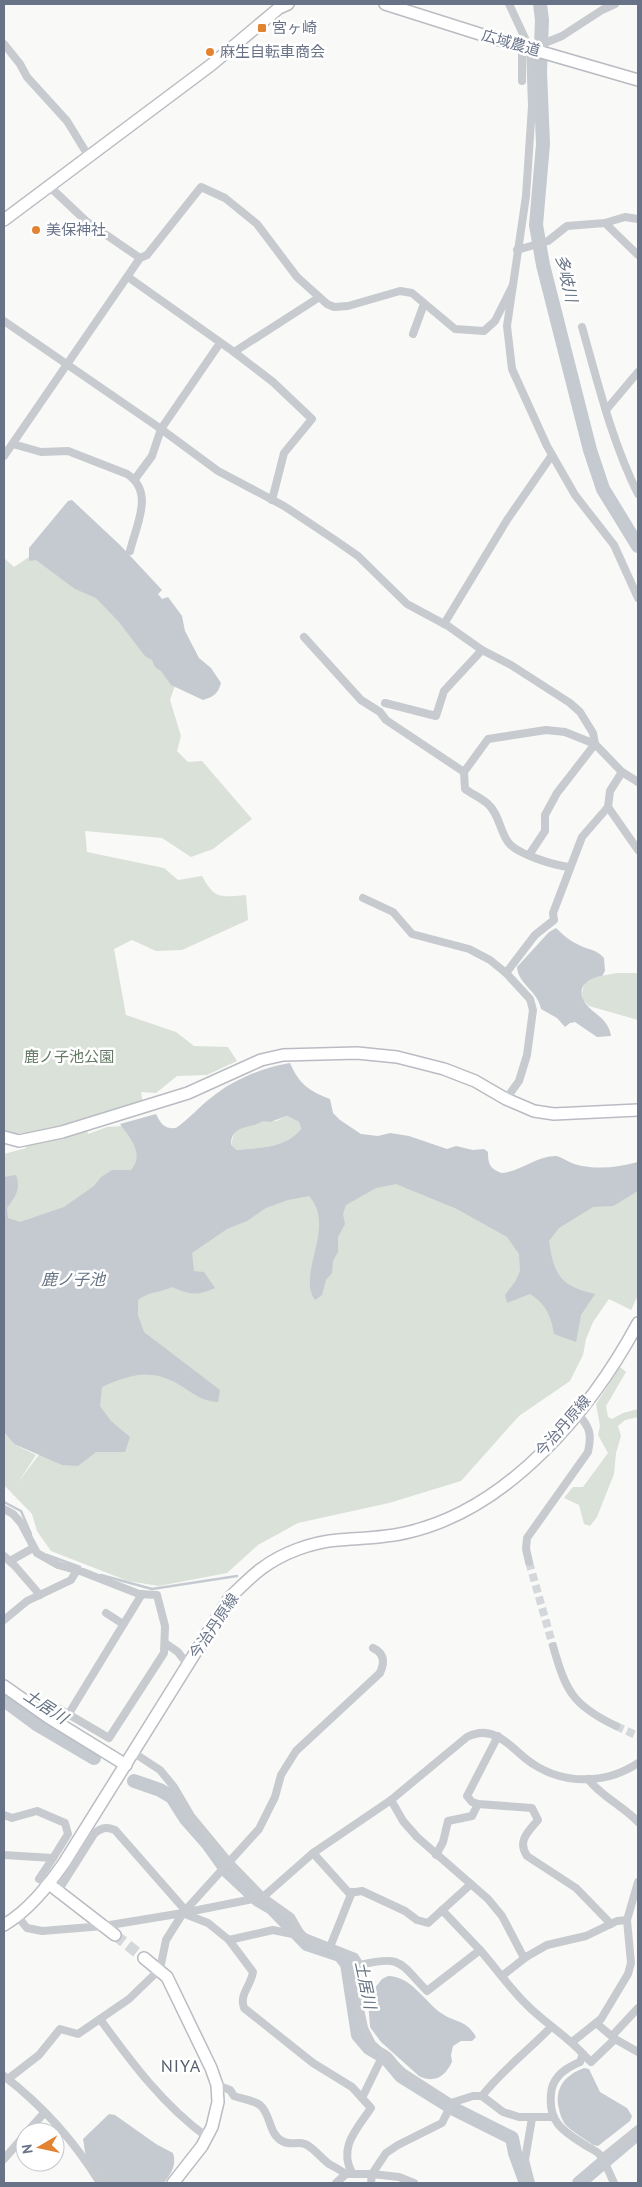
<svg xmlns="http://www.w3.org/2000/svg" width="642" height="2187" viewBox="0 0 642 2187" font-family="'PT Sans','Noto Sans JP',sans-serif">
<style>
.green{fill:#dae1d8}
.water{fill:#c4cad0;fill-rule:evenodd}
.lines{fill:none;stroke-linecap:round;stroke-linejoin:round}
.stream{stroke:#c4cad0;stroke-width:2.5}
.river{stroke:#c4cad0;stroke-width:14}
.street-tunnel{stroke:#d5d8db;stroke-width:8;stroke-dasharray:8 4;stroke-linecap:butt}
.secondary-tunnel{stroke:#d5d8db;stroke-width:11;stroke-dasharray:11 5.5;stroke-linecap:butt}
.secondary-casing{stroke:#babcc3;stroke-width:14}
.street{stroke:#c7cace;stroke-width:8}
.secondary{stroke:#fff;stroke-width:11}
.poi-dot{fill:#e18330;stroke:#fff;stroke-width:2}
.labels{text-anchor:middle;stroke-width:5;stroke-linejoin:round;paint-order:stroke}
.poi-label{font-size:15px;fill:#697388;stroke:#fff;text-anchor:start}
.street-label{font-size:15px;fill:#697388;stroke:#fff}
.park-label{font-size:15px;fill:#647a65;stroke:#fff}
.water-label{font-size:16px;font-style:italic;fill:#657383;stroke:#fff}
.quarter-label{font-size:18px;letter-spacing:1px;fill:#575e6d;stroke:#fff}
</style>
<rect width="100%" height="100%" fill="#f9f9f7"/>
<g class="green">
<path d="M41 549 104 593 178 677 170 700 181 736 177 751 188 762 202 761 252 819 213 849 191 857 162 838 85 831 87 852 164 868 178 880 202 876C215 900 221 897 246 895L248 920 182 950 156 951 132 940 114 949 126 1015 176 1032 194 1046 228 1047 237 1061 207 1075 177 1076 156 1093 141 1092 143 1104 84 1120 88 1134 107 1127 136 1125 145 1171 66 1219 4 1227V1154L26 1148 23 1133 13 1135 4 1130V558L14 567Z"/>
<polygon points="617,973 638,973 638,1020 589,1006 583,1000 582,993 584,984 589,978"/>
<path d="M287 1116 299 1122 301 1129C284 1149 261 1147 237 1150L231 1145 234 1133 241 1127 264 1120 276 1121Z"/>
<polygon points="403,1173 520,1234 552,1282 541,1245 548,1226 638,1186 638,1295 631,1310 609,1299 593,1322 586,1339 583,1355 570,1381 519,1416 461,1481 389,1503 298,1523 258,1545 227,1573 159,1586 128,1581 51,1551 37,1531 32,1514 4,1485 4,1432 14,1444 36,1455 19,1481 44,1448 89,1409 121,1315 180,1247 256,1202"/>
<polygon points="620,1367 626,1372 606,1406 608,1417 612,1419 623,1413 638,1409 638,1417 625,1420 618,1426 621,1436 616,1453 614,1474 597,1517 590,1526 584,1524 579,1505 564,1498 573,1487 583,1487 608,1453 598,1435 600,1426 596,1404"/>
</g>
<g class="water">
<path d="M72 500 121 546 162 590 158 594 162 599 168 597 182 616 185 631 199 658 211 668 221 683C218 694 213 697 203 700L171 685 161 671 155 667 152 660 145 656 119 622 96 598 75 589 36 560 29 561V548L68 501Z"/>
<path d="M556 928C563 935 570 941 579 945 589 950 596 949 604 958L605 971 602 976C591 977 577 985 583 999 589 1013 608 1016 611 1036L597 1037 575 1022 570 1023 565 1027 557 1018 541 1009C538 991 518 984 517 967L549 932Z"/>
<path d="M290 1063C299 1084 309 1091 330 1099L333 1113 340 1120 361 1134 378 1136 390 1133 409 1136 447 1149 456 1146 473 1150 484 1149 488 1152C488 1164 490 1169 502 1173 522 1171 536 1156 556 1156 562 1157 568 1162 574 1164 596 1170 616 1168 638 1162V1191L613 1206 593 1207 559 1228 549 1241C554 1276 561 1286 595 1294L581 1315 576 1342 554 1334C551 1316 546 1304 530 1294L507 1303 505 1295 515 1282 520 1271 519 1254 507 1237 457 1209 396 1184 376 1188 346 1205 343 1214 345 1224 338 1237V1252L333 1261 332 1273 326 1280 322 1295 315 1300C296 1274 337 1227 309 1196L288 1200 266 1208 247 1221 227 1229 192 1253 194 1271 204 1272 215 1288C196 1296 191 1295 172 1287 159 1293 150 1291 138 1300V1315L144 1332 220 1390 218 1402C203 1401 195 1395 183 1387 153 1368 133 1373 102 1387L100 1406 111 1421 130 1437 125 1452H96L78 1466 62 1465 14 1444 4 1432V1177L16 1175C21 1189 16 1196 7 1208L8 1218 20 1222 64 1207 94 1186 101 1177 112 1170H131C145 1154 130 1138 120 1124L156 1114C161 1124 164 1129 176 1128 189 1119 199 1107 212 1097 234 1079 262 1068 290 1063ZM287 1116 299 1122 301 1129C284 1149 261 1147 237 1150L231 1145C231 1129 242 1128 254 1125 260 1123 263 1120 270 1122Z"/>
<path d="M388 1976C411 1976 425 2002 441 2013 455 2023 466 2019 476 2037L472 2041H461L453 2046 451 2055 452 2062C445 2076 435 2084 419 2076L381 2042 370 2027 368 2000 370 1994 382 1979Z"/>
<path d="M584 2068 589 2069 600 2092 627 2108 632 2116 630 2121 598 2146 593 2145C584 2138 572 2132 565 2124 562 2120 560 2114 559 2109 554 2088 565 2075 584 2068Z"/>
<path d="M109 2114 115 2115 156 2144 173 2153C177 2166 171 2173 164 2183H104L86 2158 83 2139Z"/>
</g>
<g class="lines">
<g class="stream">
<polyline points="4,1502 21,1511 31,1534"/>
<polyline points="47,1555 80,1567"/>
<polyline points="101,1575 152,1589 237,1576"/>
</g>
<g class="river">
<polyline points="540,4 542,20 540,72 543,144 536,225 543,265 590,450 603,489 638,546"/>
<polyline points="4,1700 38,1725 94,1758"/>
<polyline points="134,1781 160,1790 172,1797 186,1819 208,1844 228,1872 258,1900 272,1908 307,1944 340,1955 347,1964 358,2035 369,2048 386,2058 401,2076 454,2109 512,2138 515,2153 526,2183"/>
<polyline points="579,2183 638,2133"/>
</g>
<g class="street-tunnel">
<polyline points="529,1562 553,1646"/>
<polyline points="616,1726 638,1736"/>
</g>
<polyline class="secondary-tunnel" points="115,1935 144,1958"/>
<g class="secondary-casing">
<g id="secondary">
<polyline points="385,4 486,36 638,80"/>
<polyline points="4,220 211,65 279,8 288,4"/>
<polyline points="4,1137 19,1141 62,1132 188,1093 261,1060 283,1055 357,1053 397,1057 444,1069 475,1081 506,1099 534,1111 554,1114 638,1110"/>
<polyline points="4,1686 48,1717 126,1765"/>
<polyline points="49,1884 115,1935"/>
<path d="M4 1925C29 1910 47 1887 64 1863L230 1597C240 1588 250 1577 261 1569 282 1553 312 1542 338 1540 362 1538 386 1538 409 1532 510 1508 591 1410 638 1323"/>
<polyline points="144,1958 167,1977 211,2068 217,2085 218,2102 212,2127 202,2146 173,2183"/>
</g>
</g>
<g class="street">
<polyline points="509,4 530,49 532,106 526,196 507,326 512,369 547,446 575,495 614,545 638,598"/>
<polyline points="4,44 20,64 27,77 67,121 89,157"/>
<polyline points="530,49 562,36 602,10 615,4"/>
<polyline points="522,81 522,46"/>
<polyline points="50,187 86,221 140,258"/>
<polyline points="605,223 638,255"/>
<polyline points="517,250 548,241 567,226 605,223 625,217 638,219"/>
<polyline points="128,277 234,352 318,298"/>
<polyline points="4,321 161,429 218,471 284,506 335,540 358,556 407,604 448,626 482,650 511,665 570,703 580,712 593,733 595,744 557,793 545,815 545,831 529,855"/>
<path d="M582 327C598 383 612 442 638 494"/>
<polyline points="413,334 424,304"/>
<polyline points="234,352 273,382 312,419 284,453 272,500"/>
<polyline points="606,410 638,372"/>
<path d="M13 444 41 452 68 451 127 474C155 492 136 525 130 551"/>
<polyline points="4,456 140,258 147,255 201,187 225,198 257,224 297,277 327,304 334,307 348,306 400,291 412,293 455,329 484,331 495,321 512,287"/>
<polyline points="135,479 152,456 161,429 220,343"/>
<polyline points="444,624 507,520 552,455"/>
<polyline points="304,637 361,700 380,712 386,720 464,772 488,739 546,730 565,732 595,744 622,772 638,782"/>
<polyline points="385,703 436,716 444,691 482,650"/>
<path d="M464 772 465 789C472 794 481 798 488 804 499 814 500 831 508 842 516 854 556 866 570 867"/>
<polyline points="622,772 610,791 608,807 638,850"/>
<polyline points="363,898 393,912 412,934 469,949 490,960 506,973"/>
<polyline points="506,1099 519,1081 527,1055 533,1010 530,999 506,973 535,935 554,920 553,913 582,837 608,807"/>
<polyline points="4,1509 13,1514 21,1523 37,1553 58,1565 83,1572 139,1594 157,1595 165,1626 164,1653 109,1738 56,1707 48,1717"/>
<polyline points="4,1556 15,1566 40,1595"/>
<polyline points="10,1561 33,1548"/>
<path d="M529 1562 526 1549 527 1538 588 1452C592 1434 590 1427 577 1413"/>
<polyline points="106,1613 123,1624"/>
<polyline points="4,1620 27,1601 71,1580 77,1570"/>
<polyline points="165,1643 178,1652 188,1665"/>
<path d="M553 1646C566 1691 572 1705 616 1726"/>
<polyline points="68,1715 142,1594"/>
<path d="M498 1736 467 1796 472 1802 478 1804 532 1808 538 1820C528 1832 517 1841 527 1856L576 1888 611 1924"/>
<polyline points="134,1753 160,1770 174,1787 191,1816 229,1862 263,1897 291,1917 302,1936"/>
<path d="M588 1779C602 1797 623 1806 638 1822"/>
<polyline points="391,1800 403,1821 417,1837 488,1899 502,1916 523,1956 526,1957 547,1945 586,1936 617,1921 627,1920"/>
<polyline points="4,1815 12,1818 37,1811 65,1823 68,1834 53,1858"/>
<polyline points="313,1853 349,1893 362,1891 405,1911 417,1920 428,1923 471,1884"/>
<polyline points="4,1855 53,1858 39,1879 49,1884"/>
<polyline points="436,1855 443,1842 448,1821 472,1816 478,1804"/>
<path d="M58 1891 94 1834C101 1827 107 1827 115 1830L186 1911"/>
<polyline points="442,1910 480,1950"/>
<polyline points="185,1914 208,1923 229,1940 273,1930 302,1936 355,1957 360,1965"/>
<path d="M18 1917 27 1928 42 1931 104 1926 183 1913 259 1829 275 1797 281 1775 296 1751 380 1673C385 1662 384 1653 373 1648"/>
<path d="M229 1940 253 1972C251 1986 239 1994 244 2008L313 2063 352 2087 362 2098"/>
<polyline points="330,1947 352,1892"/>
<path d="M360 1965C402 1955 399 1962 427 1991L480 1950C495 1967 509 1987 525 2003 543 2022 566 2035 583 2054L580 2062C565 2068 552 2077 551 2094 548 2124 565 2132 588 2147 592 2149 598 2152 600 2155 606 2163 610 2175 614 2183"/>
<polyline points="360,1965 357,1976 357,1994 364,2028 372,2044 403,2072 451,2103 473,2096 482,2096 503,2112 519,2117 552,2117"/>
<polyline points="502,1976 526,1957"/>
<path d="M100 2019C131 2062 164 2106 207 2137"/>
<polyline points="596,2023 615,2039 638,2052"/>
<polyline points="612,2036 638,2008"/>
<polyline points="572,2042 601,2019 628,1974 631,1963 627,1920 638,1882"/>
<polyline points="583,2054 591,2062 615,2039"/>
<path d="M4 2076C43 2106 75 2142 100 2183"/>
<path d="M8 2079 39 2055 60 2029 78 2034 129 1999 160 1969 166 1940 183 1913 263 1897 313 1853 391 1800 467 1737C477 1732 486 1731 496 1736 510 1742 520 1756 533 1764 565 1785 607 1784 638 1763"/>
<path d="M217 2085 230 2090 234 2096C242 2099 252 2100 260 2105 271 2114 268 2133 282 2141 290 2146 297 2141 305 2144 314 2148 321 2158 329 2164 335 2167 340 2170 346 2174"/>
<path d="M482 2096C502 2070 528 2051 551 2027"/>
<polyline points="27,2132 44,2113"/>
<polyline points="602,2158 638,2129"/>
<polyline points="4,2159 25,2135"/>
<path d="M352 2173C338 2147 357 2129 371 2108L362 2098 384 2053"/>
<polyline points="336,2183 346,2174 372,2174 386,2153 398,2145 442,2123 452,2103"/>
<polyline points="371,2183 372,2174 399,2177 414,2183"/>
<polyline points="531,2183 525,2160 532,2118"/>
</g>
<use href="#secondary" class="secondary"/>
</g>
<g class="poi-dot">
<rect x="257" y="23" width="10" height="10" rx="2.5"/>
<circle cx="210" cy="52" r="5"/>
<circle cx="36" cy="230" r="5"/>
</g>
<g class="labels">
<g class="poi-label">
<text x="272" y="33">宮ヶ崎</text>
<text x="220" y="57">麻生自転車商会</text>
<text x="46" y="235">美保神社</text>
</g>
<g class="street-label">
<text transform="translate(511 43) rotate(16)" y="5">広域農道</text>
<text transform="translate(563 1426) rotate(-49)" y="5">今治丹原線</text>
<text transform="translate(214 1626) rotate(-56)" y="5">今治丹原線</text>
</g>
<g class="park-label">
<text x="69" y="1062">鹿ノ子池公園</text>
</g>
<g class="water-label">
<text transform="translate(567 278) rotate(77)" y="6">多岐川</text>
<text x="73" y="1285">鹿ノ子池</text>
<text transform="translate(46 1706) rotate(33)" y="6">土居川</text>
<text transform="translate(366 1985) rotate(78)" y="6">土居川</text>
</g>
<g class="quarter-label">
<text x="181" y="2072">NIYA</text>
</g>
</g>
<rect width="642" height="2187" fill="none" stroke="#697388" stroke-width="10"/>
<g transform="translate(40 2147) rotate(261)"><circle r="24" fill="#ffffff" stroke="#c3c7cf"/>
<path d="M0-4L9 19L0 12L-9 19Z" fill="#e18330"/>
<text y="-8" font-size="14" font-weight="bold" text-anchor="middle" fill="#697388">N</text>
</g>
</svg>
